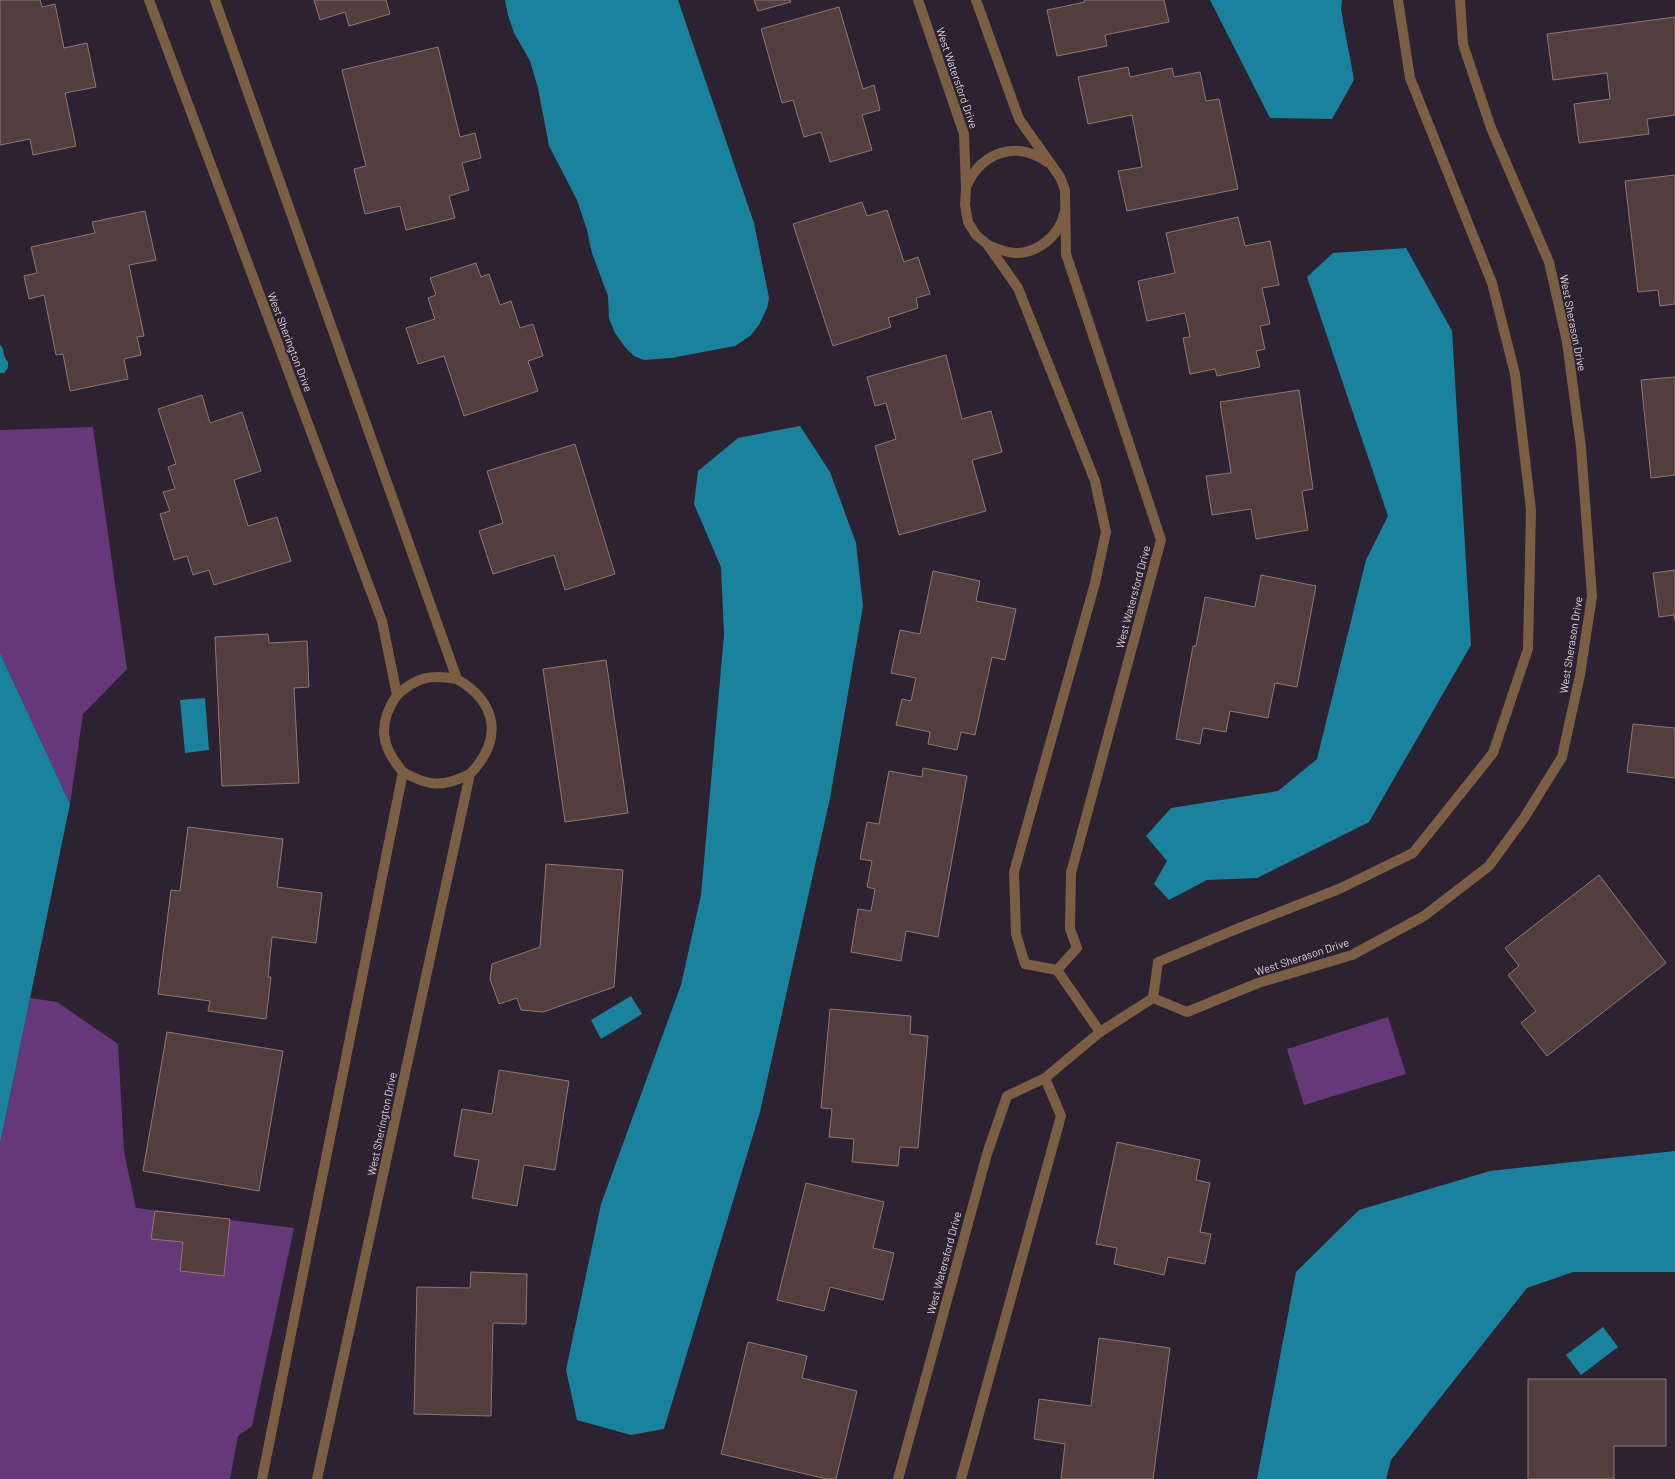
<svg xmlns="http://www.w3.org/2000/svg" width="1675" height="1479" viewBox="0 0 1675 1479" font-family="Barlow,sans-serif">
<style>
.green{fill:#673879}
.water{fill:#1b829e}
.building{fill:#543e3d;stroke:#8f7775}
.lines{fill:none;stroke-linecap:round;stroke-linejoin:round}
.minor{stroke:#7b5e43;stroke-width:10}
.labels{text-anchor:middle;stroke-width:3.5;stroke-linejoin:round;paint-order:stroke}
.street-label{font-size:11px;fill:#dcd5df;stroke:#2c2231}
</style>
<rect width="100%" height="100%" fill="#2c2231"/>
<g class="green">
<polygon points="93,427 127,669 83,714 70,804 0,653 0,430"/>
<polygon points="30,998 57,1002 118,1044 124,1152 136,1208 294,1228 252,1426 238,1436 230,1479 0,1479 0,1144"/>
<polygon points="1388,1017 1406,1074 1304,1105 1287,1049"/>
</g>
<g class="water">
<polygon points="505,0 678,0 754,223 769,298 767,308 759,325 750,336 735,346 671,358 644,360 634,356 625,347 615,333 609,318 608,296 592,253 587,230 577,200 549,146 538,88 530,61 514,33 508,15"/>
<polygon points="1210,0 1342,0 1341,10 1354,80 1332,119 1270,118"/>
<polygon points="1406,248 1452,331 1471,645 1369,822 1257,878 1207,880 1169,900 1154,884 1167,861 1146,836 1171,808 1278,791 1317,759 1366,560 1388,516 1307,277 1333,253"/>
<path d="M0 345C5 349 2 356 8 362V368L4 373H0Z"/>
<polygon points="800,426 830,472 856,543 863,606 830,798 760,1112 664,1429 631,1435 577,1420 566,1370 601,1204 681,985 701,895 724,635 721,567 694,504 698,471 738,438"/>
<polygon points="0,653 70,804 0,1144"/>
<polygon points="205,698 209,750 185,753 180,700"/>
<polygon points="631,996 642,1014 601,1039 591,1020"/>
<polygon points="1675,1151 1675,1272 1573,1272 1527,1288 1391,1460 1386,1479 1257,1479 1296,1272 1359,1210 1490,1171"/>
<polygon points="1603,1327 1618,1347 1581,1375 1566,1355"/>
</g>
<g class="building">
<polygon points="0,0 40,0 42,7 55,4 64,48 87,43 96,87 65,93 76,146 33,155 30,139 0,145"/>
<polygon points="314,0 386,0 390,14 349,26 345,12 320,20"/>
<polygon points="754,0 790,0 791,2 758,11"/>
<polygon points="1084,0 1164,0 1169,22 1105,35 1107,46 1057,56 1047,10 1085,2"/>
<polygon points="839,7 863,89 874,85 880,110 862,115 872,150 830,162 821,132 804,137 793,100 782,103 761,29"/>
<polygon points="1675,17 1675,115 1647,119 1649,134 1579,143 1574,104 1610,99 1607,73 1553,80 1547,34"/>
<polygon points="438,47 460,137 475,133 481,158 462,163 469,190 449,196 455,218 406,230 400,206 365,214 354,169 366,166 342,70"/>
<polygon points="1128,67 1130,77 1172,68 1174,77 1200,72 1206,101 1219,99 1238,189 1127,211 1118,171 1142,167 1132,115 1088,124 1078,77"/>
<polygon points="1675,175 1675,304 1660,306 1658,290 1638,292 1625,181"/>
<polygon points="862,202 867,216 887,210 904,262 918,257 930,294 916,298 918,308 888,318 891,327 833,346 793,224"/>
<polygon points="145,211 156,260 129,265 144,336 137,337 141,355 124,359 128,379 70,391 63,354 56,355 44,295 29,299 24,276 37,273 31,247 95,233 92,222"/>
<polygon points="1238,217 1245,246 1270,241 1279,285 1262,288 1270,324 1260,326 1265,349 1256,351 1260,367 1217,376 1215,369 1190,374 1183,338 1190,337 1185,313 1147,321 1138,281 1175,273 1166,233"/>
<polygon points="476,263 481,277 489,274 500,305 511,301 520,328 533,324 543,356 528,361 538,391 464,416 444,356 418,364 406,328 435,319 428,298 436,295 430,278"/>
<polygon points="946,355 962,419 991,411 1002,452 972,460 986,511 899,535 875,446 896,439 886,403 875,406 867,377"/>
<polygon points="1675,377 1675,475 1651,478 1641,380"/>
<polygon points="1299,390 1313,489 1302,491 1308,530 1256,539 1251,509 1212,515 1206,476 1231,473 1220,402"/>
<polygon points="202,395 210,423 242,412 261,471 234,480 248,526 277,517 291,561 214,585 209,570 193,575 187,556 174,560 160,514 170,511 163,492 175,489 168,467 176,464 158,409"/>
<polygon points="575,444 615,574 565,590 554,555 493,574 479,531 503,523 487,471"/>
<polygon points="1675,570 1675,621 1674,615 1659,617 1653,573"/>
<polygon points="933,571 980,581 976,601 1016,609 1005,660 992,657 975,735 961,732 957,750 928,744 930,732 896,725 902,699 911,701 916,678 891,673 900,630 920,634"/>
<polygon points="1261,575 1316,586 1297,687 1275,683 1268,718 1230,711 1226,732 1203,728 1200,744 1176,739 1193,646 1196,646 1205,597 1255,607"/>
<polygon points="268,634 269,643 307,641 309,687 294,688 299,783 222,786 215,637"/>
<polygon points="606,660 628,813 565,822 543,669"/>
<polygon points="1633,724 1675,728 1675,778 1627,772"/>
<polygon points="923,768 967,776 938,937 906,931 901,961 851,952 858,909 871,911 875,889 867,887 872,861 860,859 867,822 879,824 889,771 922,777"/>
<polygon points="188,827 283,839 277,887 322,893 316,943 272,937 268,977 271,977 266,1019 208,1011 210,1001 158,994 171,890 180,891"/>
<polygon points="546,864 623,870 614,987 543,1012 521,1010 517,998 499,1004 490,979 492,964 540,947"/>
<polygon points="1599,875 1666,963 1547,1056 1521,1023 1536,1011 1508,975 1519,966 1505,948"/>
<polygon points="830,1009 911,1016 910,1034 928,1036 918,1148 900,1147 898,1166 852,1162 854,1139 829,1137 832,1109 821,1108"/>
<polygon points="167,1032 283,1051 259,1191 143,1171"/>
<polygon points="499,1070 569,1081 555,1170 524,1165 517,1206 472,1198 479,1160 454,1156 462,1109 492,1114"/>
<polygon points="1117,1142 1200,1160 1196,1180 1210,1183 1200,1232 1211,1234 1205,1264 1168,1257 1164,1275 1114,1264 1117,1248 1096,1244"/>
<polygon points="806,1183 884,1202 873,1248 894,1253 883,1300 830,1287 824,1311 777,1300"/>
<polygon points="155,1211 230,1219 224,1276 180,1271 183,1242 151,1239"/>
<polygon points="471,1272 527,1274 526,1324 493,1323 491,1416 414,1414 417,1287 470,1288"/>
<polygon points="1099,1338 1170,1348 1153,1479 1061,1479 1065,1444 1034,1439 1039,1399 1091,1406"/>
<polygon points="748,1342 807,1356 802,1378 857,1391 836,1479 827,1479 721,1454"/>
<polygon points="1528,1379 1666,1379 1666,1446 1614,1446 1614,1479 1528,1479"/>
</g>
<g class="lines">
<g class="minor">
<path d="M149 0 382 621 397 695C377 724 381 747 403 772L262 1479"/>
<path d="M215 0 457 679C498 703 503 740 470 774L317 1479"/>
<polyline points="976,0 1019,119 1060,177 1065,190 1066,254 1161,540 1071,873 1070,929 1077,948 1057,970"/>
<path d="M967 185C982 152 1017 140 1047 162"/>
<path d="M988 245C997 249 1005 252 1015 253 1037 254 1060 235 1064 214"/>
<path d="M397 695C417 677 430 674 457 679"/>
<path d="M403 772C429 787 444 787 470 774"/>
<polyline points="1153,998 1187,1012 1258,983 1352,955 1424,916 1489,866 1524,818 1562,757 1580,675 1592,596 1581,447 1567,342 1549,262 1491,128 1463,44 1460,0"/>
<polyline points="1153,998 1158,962 1234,930 1339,889 1413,853 1493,753 1528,649 1531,510 1515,374 1492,283 1410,78 1398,0"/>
<polyline points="1100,1032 1153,998"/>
<polyline points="898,1479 987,1154 1007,1096 1045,1078 1100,1032 1057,970 1025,964 1016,934 1014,872 1095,583 1106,532 1095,481 1018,288 987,244 976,235 968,222 965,205 966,189 964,134 918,0"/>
<polyline points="961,1479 1061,1116 1045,1078"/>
</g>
</g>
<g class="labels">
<g class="street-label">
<text transform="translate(957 78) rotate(71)" y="4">West Watersford Drive</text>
<text transform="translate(1573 323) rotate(79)" y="4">West Sherason Drive</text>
<text transform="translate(290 342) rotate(69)" y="4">West Sherington Drive</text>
<text transform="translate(1133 597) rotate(-75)" y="4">West Watersford Drive</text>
<text transform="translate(1571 645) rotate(-81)" y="4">West Sherason Drive</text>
<text transform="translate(1302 957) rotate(-18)" y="4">West Sherason Drive</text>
<text transform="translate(382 1124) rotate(-78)" y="4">West Sherington Drive</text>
<text transform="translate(944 1263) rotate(-75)" y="4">West Watersford Drive</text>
</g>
</g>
</svg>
